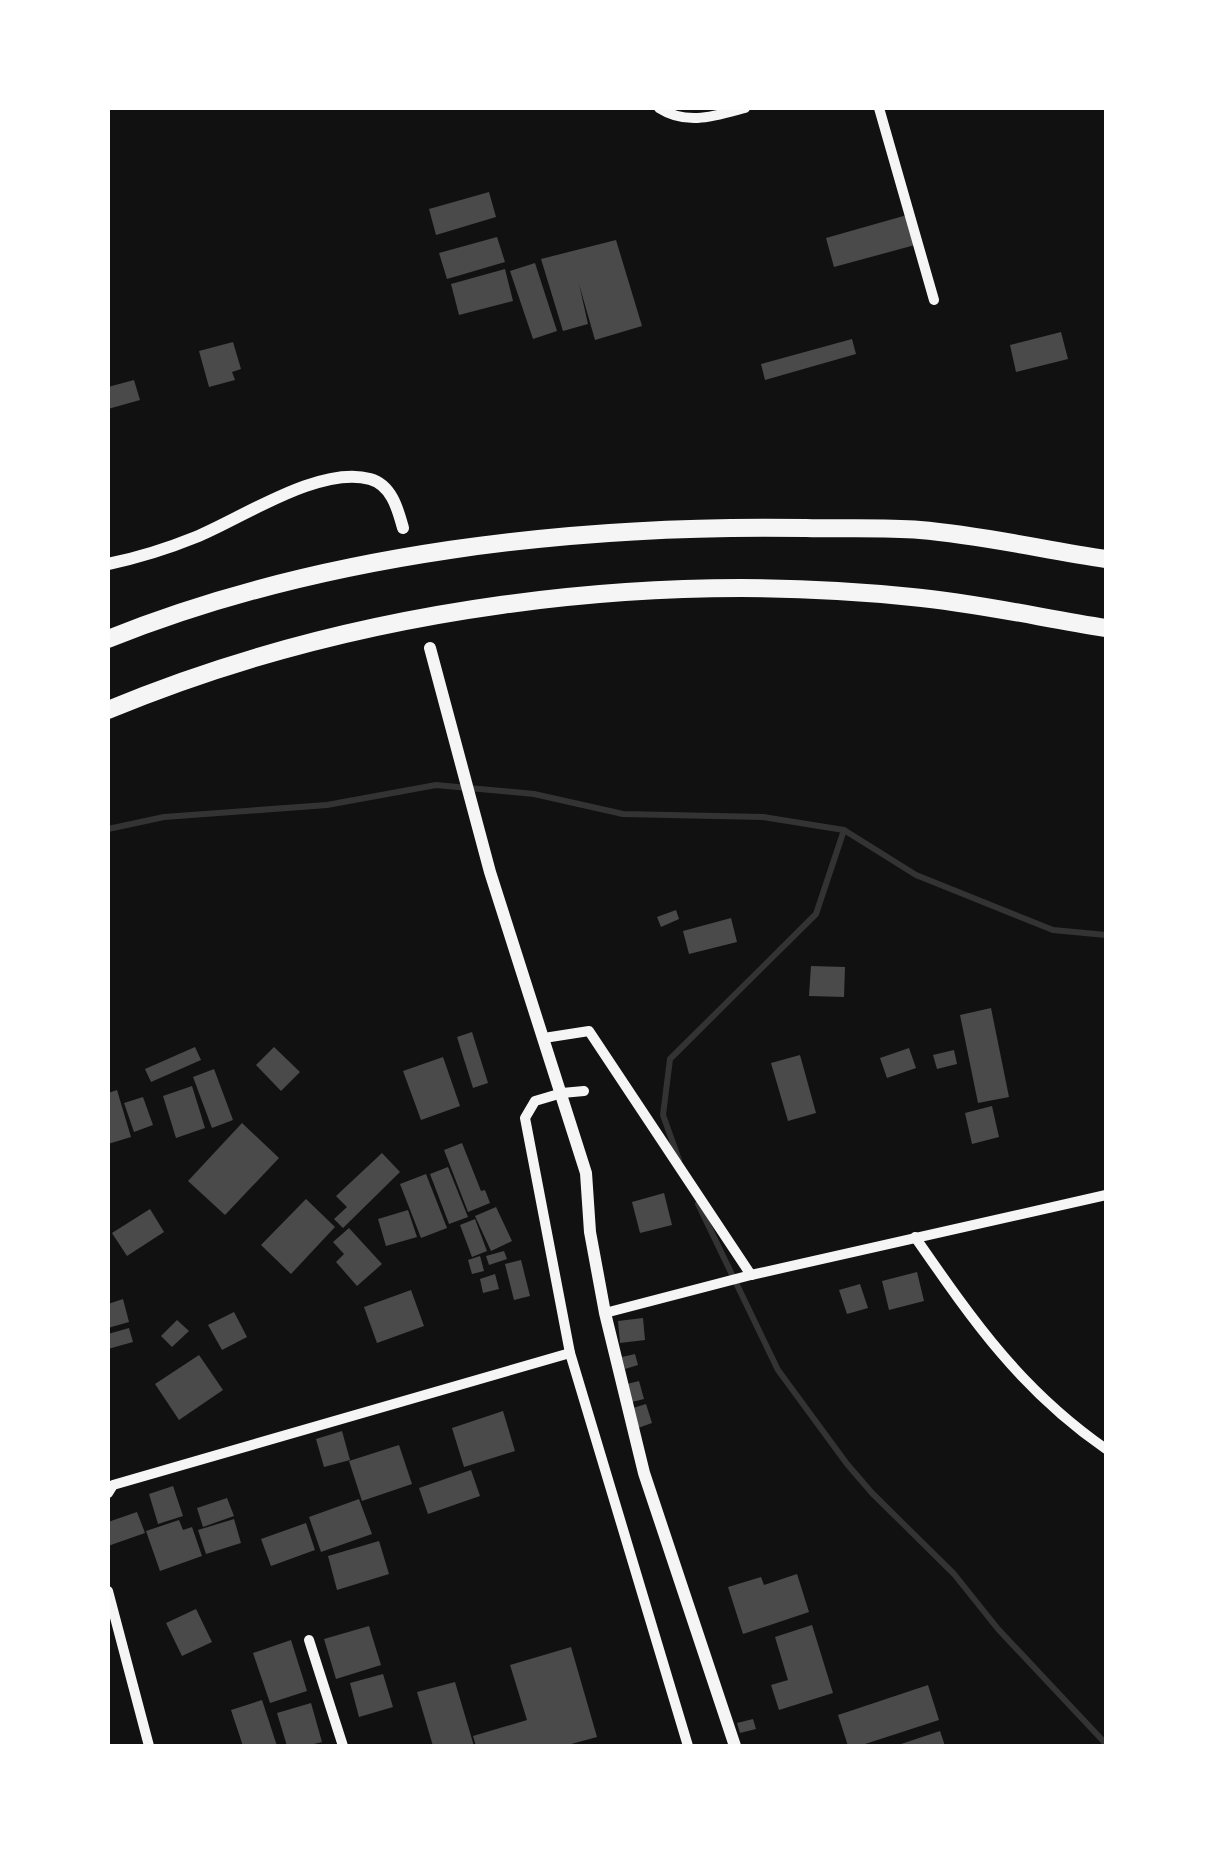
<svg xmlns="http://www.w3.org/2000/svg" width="1214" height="1854" viewBox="0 0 1214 1854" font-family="'Exo 2',sans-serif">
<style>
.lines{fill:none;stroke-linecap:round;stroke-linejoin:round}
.stream{stroke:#333;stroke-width:6}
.building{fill:#4a4a4a}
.minor{stroke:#f5f5f5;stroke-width:10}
.tertiary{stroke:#f5f5f5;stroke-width:12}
.trunk{stroke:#f5f5f5;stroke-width:18}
</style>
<rect width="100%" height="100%" fill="#111"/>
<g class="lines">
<g class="stream">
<polyline points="108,829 164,817 327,805 436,785 534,794 623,814 763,817 844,830 916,875 1053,930 1106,935"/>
<polyline points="679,1160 663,1115 670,1059 816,914 844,830"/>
<polyline points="698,1204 778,1370 847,1464 872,1493 954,1574 998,1629 1106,1744"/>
</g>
</g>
<g class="building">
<polygon points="489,192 496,217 436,235 429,209"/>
<polygon points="907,215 915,245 834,267 826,238"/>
<polygon points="497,237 505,262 447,279 439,253"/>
<polygon points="616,240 642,326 595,340 579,284 588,324 563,331 541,259"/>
<polygon points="535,263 557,331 533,339 510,271"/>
<polygon points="505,269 513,301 459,315 451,284"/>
<polygon points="1061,332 1068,359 1016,372 1010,345"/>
<polygon points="852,339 856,354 765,380 761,364"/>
<polygon points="233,342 241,369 232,372 235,380 209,387 199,351"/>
<polygon points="134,380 140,400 108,409 108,387"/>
<polygon points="676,910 679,919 661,927 657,917"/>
<polygon points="731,918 737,942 689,954 683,931"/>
<polygon points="811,966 845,967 844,997 809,996"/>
<polygon points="991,1008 1009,1097 978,1103 960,1015"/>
<polygon points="472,1032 488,1083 473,1088 457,1037"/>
<polygon points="195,1047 201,1060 151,1082 145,1069"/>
<polygon points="274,1047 300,1072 281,1091 256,1065"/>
<polygon points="909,1048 916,1068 887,1078 880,1058"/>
<polygon points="954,1050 957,1064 937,1069 933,1055"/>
<polygon points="800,1055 816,1113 788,1121 771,1063"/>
<polygon points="443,1057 460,1106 421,1120 403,1071"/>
<polygon points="214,1069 233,1120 212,1128 193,1077"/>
<polygon points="192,1086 205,1128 176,1138 163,1096"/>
<polygon points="117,1090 131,1137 108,1144 108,1093"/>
<polygon points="143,1097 153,1125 134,1132 124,1103"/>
<polygon points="992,1106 999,1137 972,1144 965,1113"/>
<polygon points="242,1123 279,1158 225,1215 188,1181"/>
<polygon points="462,1143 481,1191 485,1190 490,1203 468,1212 444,1150"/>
<polygon points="382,1153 400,1172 343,1228 334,1219 347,1207 336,1196"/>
<polygon points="448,1167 468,1217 449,1224 430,1174"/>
<polygon points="426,1174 447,1228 421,1238 400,1184"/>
<polygon points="664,1193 672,1225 640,1233 632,1202"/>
<polygon points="306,1199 335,1227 291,1274 261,1245"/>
<polygon points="496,1207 512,1241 491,1251 475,1216"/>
<polygon points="150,1209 164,1232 127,1256 112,1233"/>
<polygon points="408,1210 417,1237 386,1246 378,1219"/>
<polygon points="475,1219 487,1251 472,1257 460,1225"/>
<polygon points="349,1228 382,1264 357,1286 336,1262 344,1254 333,1242"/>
<polygon points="504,1251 507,1259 489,1265 486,1256"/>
<polygon points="480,1256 484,1271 472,1274 468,1260"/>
<polygon points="521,1260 530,1296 514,1300 505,1264"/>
<polygon points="917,1272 924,1301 889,1310 882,1281"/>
<polygon points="495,1274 499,1289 483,1293 480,1279"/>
<polygon points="860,1284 868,1308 847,1314 839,1290"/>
<polygon points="411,1290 424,1326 377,1343 364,1307"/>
<polygon points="123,1299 129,1322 108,1328 108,1304"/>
<polygon points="234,1312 247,1337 222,1350 208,1325"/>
<polygon points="643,1318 645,1340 620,1343 618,1321"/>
<polygon points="177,1320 189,1331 172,1347 161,1336"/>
<polygon points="129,1328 133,1342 108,1349 108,1334"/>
<polygon points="635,1354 638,1365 625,1369 622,1357"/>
<polygon points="199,1355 223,1390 179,1420 155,1384"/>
<polygon points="639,1381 644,1399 632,1402 627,1384"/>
<polygon points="646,1404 652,1423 638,1428 633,1408"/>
<polygon points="503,1411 515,1451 464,1467 452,1428"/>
<polygon points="342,1431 350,1460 324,1467 316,1439"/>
<polygon points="399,1445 412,1484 362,1501 349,1461"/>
<polygon points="471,1470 480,1496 428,1514 419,1488"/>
<polygon points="173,1486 183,1516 158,1524 149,1494"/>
<polygon points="227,1498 234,1516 203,1527 197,1508"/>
<polygon points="359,1499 372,1534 321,1552 309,1517"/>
<polygon points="137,1512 145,1533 108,1546 108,1522"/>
<polygon points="234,1519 241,1543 206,1554 198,1530"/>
<polygon points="179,1520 183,1530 192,1527 202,1556 160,1571 146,1531"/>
<polygon points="306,1523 315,1550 271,1566 261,1539"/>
<polygon points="379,1541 389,1574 337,1590 328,1556"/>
<polygon points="797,1574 809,1612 743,1634 728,1587 761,1577 764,1585"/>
<polygon points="196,1609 212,1642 182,1656 166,1623"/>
<polygon points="812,1625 833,1693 779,1710 771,1685 788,1680 775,1637"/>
<polygon points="369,1626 381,1665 336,1679 324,1639"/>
<polygon points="291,1640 307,1691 270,1703 253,1653"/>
<polygon points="571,1647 597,1737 564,1746 476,1746 473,1736 527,1720 510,1665"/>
<polygon points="383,1674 393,1707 359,1717 350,1683"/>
<polygon points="455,1682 474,1746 433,1746 417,1692"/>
<polygon points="928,1685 939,1720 859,1746 848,1746 838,1715"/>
<polygon points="262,1700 277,1746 243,1746 231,1710"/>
<polygon points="311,1703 322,1742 306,1746 287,1746 277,1713"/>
<polygon points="753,1719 756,1729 740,1733 737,1723"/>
<polygon points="940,1731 945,1746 895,1746"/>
</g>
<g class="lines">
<g class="minor">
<path d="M659 108C687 126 715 116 745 108"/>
<polyline points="879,108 934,300"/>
<polyline points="544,1038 589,1031 751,1275"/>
<path d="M915 1237C974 1322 1020 1389 1106 1449"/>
<polyline points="605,1313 751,1275 1106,1195"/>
<polyline points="570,1353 525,1118 535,1101 562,1093 584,1091"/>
<polyline points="108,1493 113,1485 570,1353 688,1746"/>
<polyline points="108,1591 149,1746"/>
<polyline points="309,1640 343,1746"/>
</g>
<g class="tertiary">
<path d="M108 564C137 558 169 548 196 537 242 518 320 465 370 479 392 485 398 510 403 528"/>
<polyline points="430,648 490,872 586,1173 590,1232 605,1313 644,1473 735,1746"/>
</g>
<g class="trunk">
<path d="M108 639C322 553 576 524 806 528 844 529 882 527 920 530 982 535 1045 550 1106 559"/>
<path d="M108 710C353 608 648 569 912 597 977 603 1042 618 1106 628"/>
</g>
</g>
<rect width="1214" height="1854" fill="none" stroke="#ffffff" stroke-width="220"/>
</svg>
